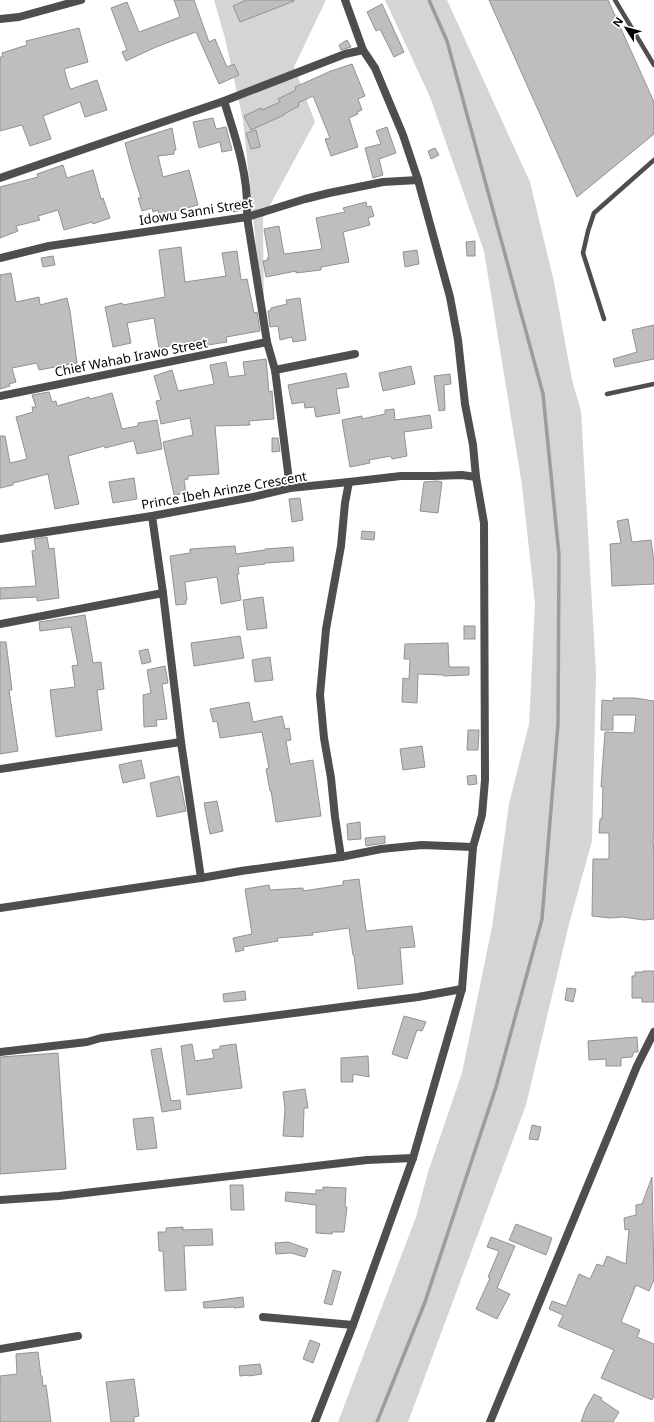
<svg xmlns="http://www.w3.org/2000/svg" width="654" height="1422" viewBox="0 0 654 1422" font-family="'Noto Sans',sans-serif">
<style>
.green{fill:#d5d5d5}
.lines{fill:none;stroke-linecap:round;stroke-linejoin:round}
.stream{stroke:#9c9c9c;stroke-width:3.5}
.building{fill:#bebebe;stroke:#929292}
.lane{stroke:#4e4e4e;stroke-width:4.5}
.street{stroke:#4e4e4e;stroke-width:8}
.labels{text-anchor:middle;stroke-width:3.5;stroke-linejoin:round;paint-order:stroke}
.street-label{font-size:13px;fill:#000;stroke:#fff}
</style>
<rect width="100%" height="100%" fill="#fff"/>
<g class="green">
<polygon points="214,0 326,0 294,67 315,122 263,218 264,322 243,120 225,38"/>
<polygon points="385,0 447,0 530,182 554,282 572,380 581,411 596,673 592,841 569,924 526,1105 408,1422 338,1422 416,1217 428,1172 462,1073 492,927 509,804 529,724 535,604 522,485 484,251 430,97"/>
</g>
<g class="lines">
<polyline class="stream" points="377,1422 425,1302 496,1087 542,919 558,724 559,555 543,394 447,41 429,0"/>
</g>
<g class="building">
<polygon points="174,0 194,0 209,42 215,39 227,67 234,64 239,75 219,84 196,32 156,47 126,61 122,52 127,50 111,8 127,2 139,32 180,17"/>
<polygon points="246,0 294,0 294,1 240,22 233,6"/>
<polygon points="489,0 608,0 654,102 654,134 577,197"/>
<polygon points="382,4 404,52 394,57 380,29 376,31 367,12"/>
<polygon points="79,28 88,62 64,69 69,86 71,89 97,80 107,110 85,117 80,102 43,116 51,139 30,146 22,125 0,131 0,57 3,57 2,53 27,45 26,41"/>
<polygon points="347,40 351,47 341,50 339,45"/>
<polygon points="352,64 365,96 358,99 362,110 357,112 358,114 349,118 358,147 331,156 325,139 330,138 313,96 298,103 299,106 284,114 284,115 251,130 244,116 261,108 262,110 280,102 278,99 296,90 295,87 331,71"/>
<polygon points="213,118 216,129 226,127 232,150 222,152 220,142 199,148 193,122"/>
<polygon points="387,127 396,153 379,159 383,175 373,178 365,148 381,144 376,131"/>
<polygon points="172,128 176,150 174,150 174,154 158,156 163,177 189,170 198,205 159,215 158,210 153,212 152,208 142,211 138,198 141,198 131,166 125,143"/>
<polygon points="256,130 260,147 251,149 246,133"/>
<polygon points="435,148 439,155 431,159 428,151"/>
<polygon points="63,165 67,178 93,170 101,199 103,198 110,218 93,224 92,222 64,230 58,210 38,216 40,220 16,226 18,231 0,238 0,187 38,177 37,174"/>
<polygon points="241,201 242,210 233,212 231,203"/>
<polygon points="366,202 367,207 371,206 374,216 368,218 370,225 343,232 349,262 321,267 321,270 296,273 296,271 266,277 263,261 268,260 267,258 269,258 264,229 279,226 284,254 322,249 316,218 345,212 343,208"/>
<polygon points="475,241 475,256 467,256 466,242"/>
<polygon points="181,247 185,282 226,276 222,253 237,251 241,280 247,279 254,313 257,312 260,331 226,337 227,342 201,346 200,340 159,348 154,318 127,323 131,343 113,347 105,307 122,303 123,305 165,297 159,250"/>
<polygon points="417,250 419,264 405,267 403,252"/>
<polygon points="53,256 55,265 43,267 41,258"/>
<polygon points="11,273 16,302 39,297 40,305 67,298 70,311 77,363 39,370 37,363 12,368 16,382 9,384 10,386 0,389 0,275"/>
<polygon points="300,298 306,340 293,342 292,337 280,340 278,326 270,327 268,311 271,310 271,308 287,304 286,300"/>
<polygon points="654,325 654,359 615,367 613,359 637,352 632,330"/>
<polygon points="266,359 269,392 272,391 274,419 249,421 250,425 215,426 219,474 188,476 188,479 184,480 186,493 174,495 163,442 193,435 190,418 161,424 156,401 161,400 154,376 172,370 178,391 214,384 210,365 226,362 229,377 245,375 243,362"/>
<polygon points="411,366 415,384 383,391 379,373"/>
<polygon points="346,373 349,387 336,389 340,413 316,417 314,407 305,408 304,402 292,404 288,385"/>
<polygon points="450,374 451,384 444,385 445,410 439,411 434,376"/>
<polygon points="49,392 52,402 56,401 57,406 89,397 90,399 112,393 122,429 138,426 138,423 157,420 162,449 137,454 134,441 132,441 105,448 104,446 68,456 79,504 55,509 48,474 13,483 13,485 0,488 0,436 5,436 10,463 27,459 16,417 33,412 32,407 36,407 32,395"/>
<polygon points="394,409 395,420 430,415 432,428 404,432 407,456 392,459 391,456 369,460 370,463 350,467 342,420 362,416 362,419 385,414 385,410"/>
<polygon points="272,438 278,438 280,451 272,452"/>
<polygon points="134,478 137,499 113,503 109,482"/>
<polygon points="437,481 442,482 438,513 420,511 424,482"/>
<polygon points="300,498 303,520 292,522 289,499"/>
<polygon points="628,519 632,542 651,540 654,562 654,584 612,586 610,544 621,543 617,521"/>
<polygon points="362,531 375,532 374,540 361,539"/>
<polygon points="47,537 49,549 54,548 59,598 37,601 37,597 0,599 0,588 36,586 32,551 36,550 34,539"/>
<polygon points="235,546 236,554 265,550 265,549 293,547 294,561 265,563 265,564 238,567 239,574 237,574 241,600 221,604 217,577 185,582 187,600 186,600 186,604 176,605 170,556 190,553 190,549"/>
<polygon points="263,597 267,628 247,630 243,600"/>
<polygon points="85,615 93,663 101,662 104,689 97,690 102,730 56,737 50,690 75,687 72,666 78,665 71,627 40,631 39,622"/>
<rect x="464" y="626" width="11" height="13"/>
<polygon points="240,636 244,658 194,666 191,643"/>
<polygon points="0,642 6,642 12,690 9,690 18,751 0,754"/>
<polygon points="448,643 449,667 469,667 469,675 444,676 444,675 418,674 417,703 402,702 403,678 409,679 410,659 404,659 405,644"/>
<polygon points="148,649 151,662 142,664 139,651"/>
<polygon points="270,657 273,680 255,682 252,660"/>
<polygon points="165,666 168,683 162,684 167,719 156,720 157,726 144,727 143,695 151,693 147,670"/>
<polygon points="613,698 635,698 654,701 654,838 653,838 654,858 654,919 644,920 623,917 610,918 592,916 593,859 609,859 609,833 599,833 600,819 602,819 603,787 601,787 605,732 634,733 636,715 613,715 613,730 601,730 602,700 613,701"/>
<polygon points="249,702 253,722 282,716 285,729 289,728 291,740 286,741 290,764 313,760 321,816 276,822 271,791 270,791 266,769 269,768 262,732 220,738 217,721 213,722 210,709"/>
<polygon points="468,730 479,730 478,750 467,750"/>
<polygon points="422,746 425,767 403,770 400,749"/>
<polygon points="141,760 145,778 123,783 119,765"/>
<polygon points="476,775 477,784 468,785 467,776"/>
<polygon points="179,776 186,811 157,817 150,783"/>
<polygon points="217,801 223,831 210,834 204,803"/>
<polygon points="360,822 361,839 348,840 347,824"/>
<polygon points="385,836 385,843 366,846 365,838"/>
<polygon points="359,879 366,931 412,926 415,947 400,948 403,984 358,989 354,955 353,955 349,928 312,933 313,935 277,938 278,941 243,947 244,950 236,952 233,938 252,934 245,889 269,885 270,890 303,888 303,891 343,885 343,881"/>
<polygon points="643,971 654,971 654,1002 642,1002 642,998 632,998 632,976 635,976 635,972 643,972"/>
<polygon points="567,988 576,989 573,1002 565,1000"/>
<polygon points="245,991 246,1000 224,1002 223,994"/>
<polygon points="404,1016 426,1022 422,1031 417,1030 407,1059 392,1054"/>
<polygon points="637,1037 638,1052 634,1052 632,1057 621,1058 621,1066 606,1066 606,1059 589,1060 588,1041"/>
<polygon points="192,1044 195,1061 214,1058 212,1050 220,1049 220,1046 236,1044 242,1088 187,1095 181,1046"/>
<polygon points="161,1048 171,1101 180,1100 181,1109 162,1112 151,1050"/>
<polygon points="58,1053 66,1169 0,1174 0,1057"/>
<polygon points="368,1056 369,1077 353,1074 353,1082 341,1082 341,1058"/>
<polygon points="305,1089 308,1108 304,1108 303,1137 283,1136 285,1109 283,1092"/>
<polygon points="153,1117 157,1148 137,1150 133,1119"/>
<polygon points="532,1125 541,1127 538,1140 529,1139"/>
<polygon points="652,1177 654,1280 649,1291 636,1285 621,1322 640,1330 637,1337 654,1344 654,1396 652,1400 601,1378 614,1350 558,1326 563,1315 549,1309 552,1301 566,1306 579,1274 590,1279 597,1264 603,1266 607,1256 626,1264 629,1229 625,1230 624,1218 636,1215 636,1205 642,1204"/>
<polygon points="230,1185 243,1185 244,1210 231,1210"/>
<polygon points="323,1187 346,1188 345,1207 347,1207 344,1232 332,1232 332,1234 316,1233 316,1205 285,1201 286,1192 316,1194 316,1190 323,1190"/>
<polygon points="516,1224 552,1238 546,1255 509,1240"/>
<polygon points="183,1227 183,1230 212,1229 213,1245 184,1246 186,1290 165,1291 163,1251 159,1251 158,1232 166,1232 166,1228"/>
<polygon points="491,1237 515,1246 497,1288 510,1294 497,1319 476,1309 490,1278 488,1277 499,1251 487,1247"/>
<polygon points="288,1242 308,1249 305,1257 291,1253 276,1254 275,1243"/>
<polygon points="333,1270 341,1272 332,1305 324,1303"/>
<polygon points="243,1297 244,1307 234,1308 234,1307 204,1308 203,1302"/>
<polygon points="310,1340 320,1344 313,1363 303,1359"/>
<polygon points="38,1352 41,1376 42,1376 43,1386 46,1385 51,1422 0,1422 0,1376 17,1374 16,1354"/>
<polygon points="260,1364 262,1374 249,1376 249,1375 240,1376 239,1366"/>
<polygon points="134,1379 139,1416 134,1417 134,1422 111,1422 106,1382"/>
<polygon points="594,1394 602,1398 601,1400 619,1412 613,1422 581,1422 586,1408"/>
</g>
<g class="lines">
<g class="lane">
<polyline points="615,0 654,65"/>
<polyline points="604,319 583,253 588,231 594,213 654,160"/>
<polyline points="607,394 654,384"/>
</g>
<g class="street">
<polyline points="0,19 19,17 81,0"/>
<path d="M224 101C236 139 249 176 247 217L267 342 275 370 290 488"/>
<polyline points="0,178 224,101 345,54 363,50"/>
<polyline points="0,258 49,246 247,217 305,199 329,193 383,182 418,180"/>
<polyline points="275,370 355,354"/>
<polyline points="0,396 267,342"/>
<polyline points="152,516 163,593 181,742 201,878"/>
<polyline points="0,539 152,516 253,497 290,488 349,482 401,476 434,476 462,475 476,477"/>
<polyline points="0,624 163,593"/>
<polyline points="0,769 181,742"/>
<polyline points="341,857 335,817 331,778 324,738 320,695 326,629 341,546 345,503 349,482"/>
<polyline points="0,908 201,878 241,871 341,857 381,849 422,845 473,847"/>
<polyline points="0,1052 87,1042 101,1038 418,997 462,989"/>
<polyline points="0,1200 59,1196 367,1160 413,1158"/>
<polyline points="263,1317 353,1325"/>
<polyline points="0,1349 78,1336"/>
<polyline points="315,1422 353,1325 413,1158 462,989 473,847 482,815 485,780 484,523 476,477 473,445 465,404 458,340 450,297 418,180 403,135 375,68 363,50 345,0"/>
<polyline points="490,1422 637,1066 654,1032"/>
</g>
</g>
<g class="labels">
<g class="street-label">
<text transform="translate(196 211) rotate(-9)" y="5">Idowu Sanni Street</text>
<text transform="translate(131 357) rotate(-11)" y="5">Chief Wahab Irawo Street</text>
<text transform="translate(224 490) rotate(-10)" y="5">Prince Ibeh Arinze Crescent</text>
</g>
</g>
<g transform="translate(626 28) rotate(306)" stroke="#ffffff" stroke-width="3" paint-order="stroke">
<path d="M0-3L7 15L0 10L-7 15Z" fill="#000000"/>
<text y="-6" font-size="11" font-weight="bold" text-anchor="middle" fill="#000000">N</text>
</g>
</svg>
